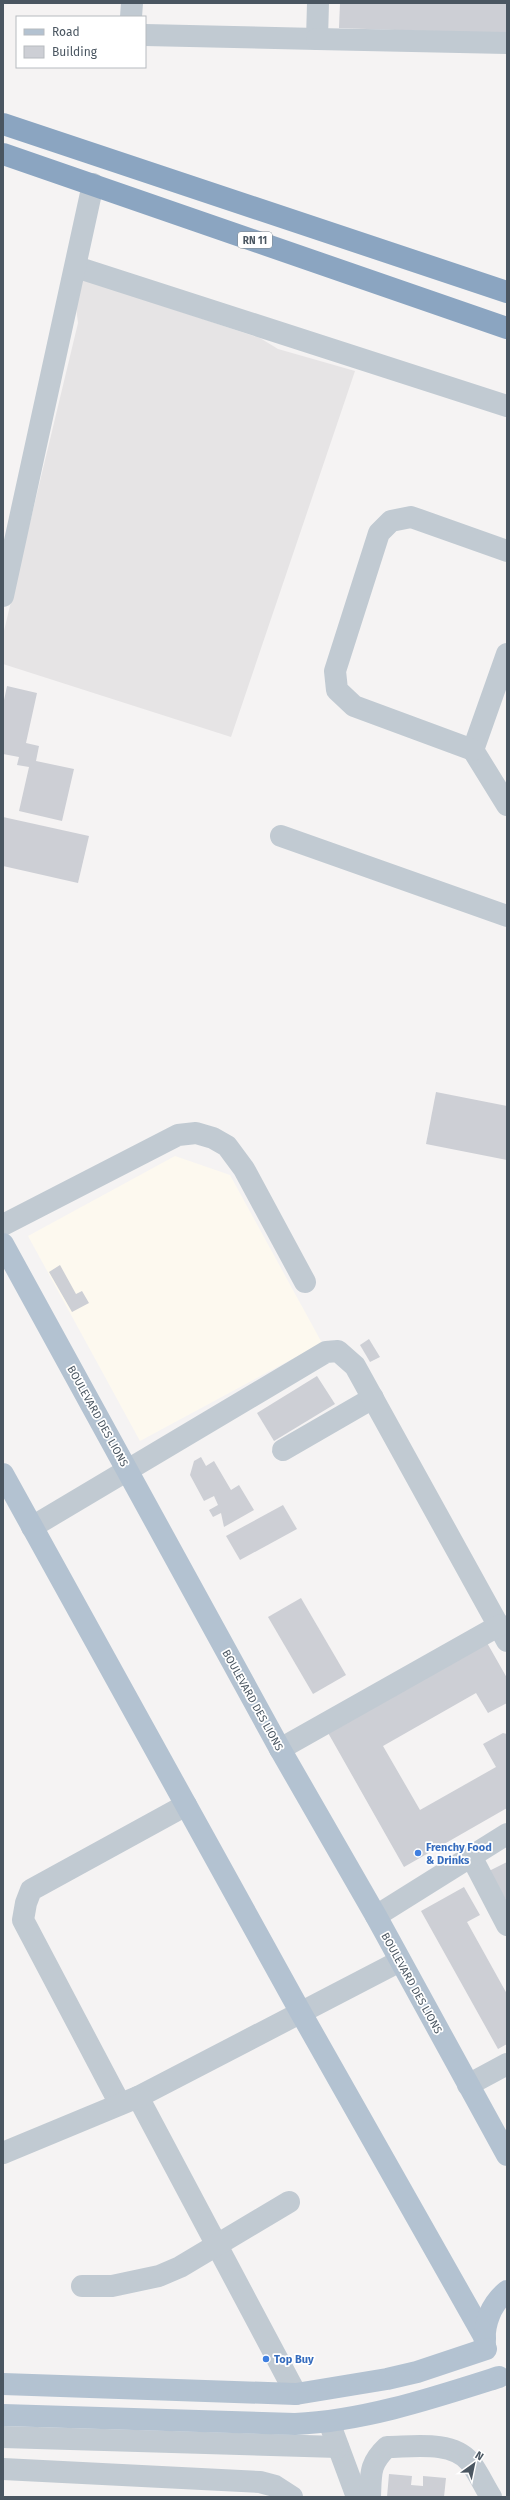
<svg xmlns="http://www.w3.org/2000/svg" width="510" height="2500" viewBox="0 0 510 2500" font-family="'Fira Sans',sans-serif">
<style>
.commercial{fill:#fdf9ef}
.education{fill:#e6e4e5}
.building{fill:#cdcfd5}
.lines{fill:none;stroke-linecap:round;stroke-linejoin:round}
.minor{stroke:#c1cad2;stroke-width:22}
.major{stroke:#b3c2d1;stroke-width:22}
.highway{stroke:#8ba5c1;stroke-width:22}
.shop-dot{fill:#3f7fe0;stroke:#fff;stroke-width:1.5}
.labels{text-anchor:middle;stroke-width:3.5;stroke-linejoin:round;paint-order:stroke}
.shield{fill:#fff;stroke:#808990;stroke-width:1}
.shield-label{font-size:10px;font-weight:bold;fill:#4a5661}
.street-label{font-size:11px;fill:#4a5661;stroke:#fff}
.shop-label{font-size:11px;font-weight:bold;fill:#366cbe;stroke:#fff;text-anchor:start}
</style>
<rect width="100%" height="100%" fill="#f5f3f3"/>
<polygon class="commercial" points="175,1156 230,1175 322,1343 140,1441 28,1236"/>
<polygon class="education" points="82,279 260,338 278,349 355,371 231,737 3,664 3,635 78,323 76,307"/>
<g class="building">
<polygon points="340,3 507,3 507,34 339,28"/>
<polygon points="7,686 37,693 26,743 39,746 36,761 74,769 62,821 19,811 29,767 17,765 19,757 3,754 3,705"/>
<polygon points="3,817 89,836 78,883 3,866"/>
<polygon points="436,1092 507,1106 507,1160 426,1144"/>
<polygon points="60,1265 76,1294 82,1291 89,1303 72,1312 49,1272"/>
<polygon points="369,1339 380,1357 370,1362 360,1345"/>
<polygon points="317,1376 335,1404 274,1441 257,1413"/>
<polygon points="201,1457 206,1466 214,1461 231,1490 239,1485 254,1510 224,1527 221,1513 213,1517 209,1510 218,1505 214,1496 204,1501 190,1475 194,1461"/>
<polygon points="283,1505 297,1529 240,1560 226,1536"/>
<polygon points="301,1598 346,1675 313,1694 268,1617"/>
<polygon points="486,1641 507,1678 507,1703 488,1713 476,1693 383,1746 420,1810 496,1767 483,1744 503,1733 507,1734 507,1808 404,1867 327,1731"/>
<polygon points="507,1862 507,1900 506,1900 489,1871"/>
<polygon points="464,1887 480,1915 467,1922 507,1994 507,2044 498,2049 421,1911"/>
<polygon points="389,2474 412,2476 411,2485 423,2486 423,2476 446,2478 444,2497 387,2497"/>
</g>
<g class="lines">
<g class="minor">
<polyline points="131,17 132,3"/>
<polyline points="145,35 317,39 318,3"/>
<polyline points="317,39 507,43"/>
<polyline points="76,267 507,406"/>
<polyline points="3,596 93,184"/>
<polyline points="507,654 473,750 507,805"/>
<polyline points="473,750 354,706 337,690 335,671 379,533 391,521 411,517 507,551"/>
<polyline points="281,836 507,916"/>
<polyline points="3,1225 178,1135 196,1133 213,1138 227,1146 244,1169 305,1282"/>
<polyline points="283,1450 373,1398"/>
<polyline points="32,1527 326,1352 338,1351 355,1366 507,1641"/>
<polyline points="280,1749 500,1625"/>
<polyline points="472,1858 507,1925"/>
<polyline points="376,1916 507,1834"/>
<polyline points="468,2085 507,2064"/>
<polyline points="138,2097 296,2394"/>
<polyline points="120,2104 23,1920 26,1903 31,1890 186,1805"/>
<polyline points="3,2153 138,2097 400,1961"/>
<polyline points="82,2286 112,2286 159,2276 180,2267 289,2202"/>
<polyline points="329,2422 357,2497"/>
<polyline points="3,2437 338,2447"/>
<polyline points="3,2469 260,2482 275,2486 292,2497"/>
<path d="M370 2497C371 2474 369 2464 387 2447 412 2447 452 2440 470 2462 478 2472 484 2486 491 2497"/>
</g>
<g class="major">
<polyline points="3,1244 280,1749 376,1916 507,2155"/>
<polyline points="3,1474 301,2013 485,2338"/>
<path d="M485 2345C483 2324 491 2304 507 2291"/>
<polyline points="3,2384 296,2394 387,2379 417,2372 486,2349"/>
<path d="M3 2415 295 2424C364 2421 433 2398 499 2377"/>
</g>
<g class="highway">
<polyline points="3,124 507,292"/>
<polyline points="3,154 507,328"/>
</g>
</g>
<g class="shop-dot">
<circle cx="418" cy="1853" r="4"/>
<circle cx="266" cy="2359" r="4"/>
</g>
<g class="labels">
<rect class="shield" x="238" y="232" width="34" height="16" rx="3"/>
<g class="shield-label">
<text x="255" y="244">RN 11</text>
</g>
<g class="street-label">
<text transform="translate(98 1416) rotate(61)" y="4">BOULEVARD DES LIONS</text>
<text transform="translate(253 1700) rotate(61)" y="4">BOULEVARD DES LIONS</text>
<text transform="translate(412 1983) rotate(61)" y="4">BOULEVARD DES LIONS</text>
</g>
<g class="shop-label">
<text x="426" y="1851">Frenchy Food<tspan x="426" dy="13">&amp; Drinks</tspan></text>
<text x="274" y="2363">Top Buy</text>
</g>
</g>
<rect width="510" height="2500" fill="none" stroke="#4a5661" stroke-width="8"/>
<rect x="16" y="16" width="130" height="52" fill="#ffffff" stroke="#b7bbc0"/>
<rect x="24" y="29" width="20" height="6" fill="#b3c2d1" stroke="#b7bbc0"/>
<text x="52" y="36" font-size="12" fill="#4a5661">Road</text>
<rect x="24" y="46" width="20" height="12" fill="#cdcfd5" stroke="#b7bbc0"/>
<text x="52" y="56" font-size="12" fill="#4a5661">Building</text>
<g transform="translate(474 2464) rotate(33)" stroke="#ffffff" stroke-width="3" paint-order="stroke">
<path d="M0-3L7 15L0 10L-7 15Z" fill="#4a5661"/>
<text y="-6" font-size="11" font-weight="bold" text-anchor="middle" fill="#4a5661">N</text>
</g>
</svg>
